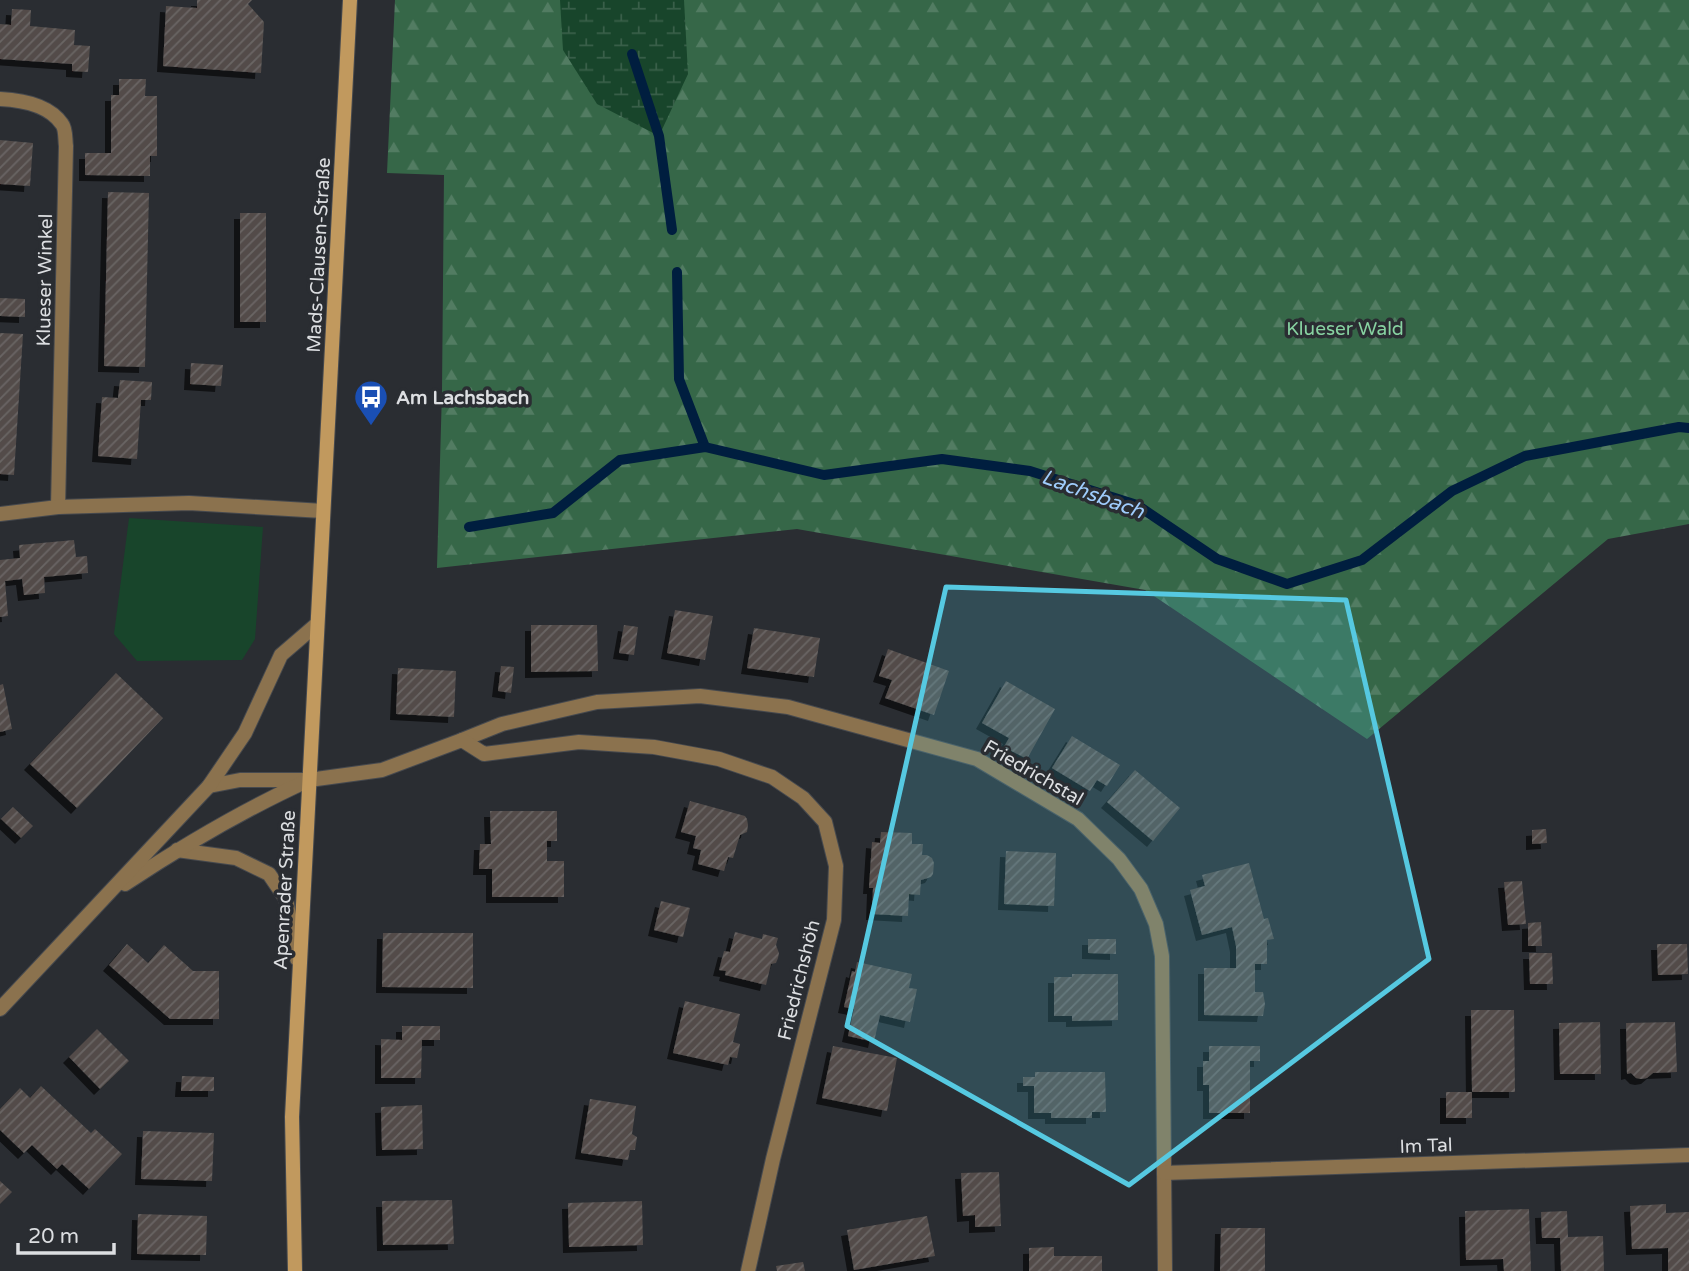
<svg xmlns="http://www.w3.org/2000/svg" width="1689" height="1271" viewBox="0 0 1689 1271" font-family="'Varela Round',sans-serif">
<style>
.green{fill:#18452b}
.forest{fill:url(#forest-firs)}
.wetland{fill:url(#wetland-marsh)}
.lines{fill:none;stroke-linecap:round;stroke-linejoin:round}
.stream{stroke:#001e3f;stroke-width:10}
.building{fill:url(#building-hatch);filter:url(#shadow)}
.minor-casing{stroke:#46494e;stroke-width:16}
.tertiary-casing{stroke:#46494e;stroke-width:16}
.secondary-casing{stroke:#46494e;stroke-width:16}
.minor{stroke:#8b724e;stroke-width:14}
.tertiary{stroke:#8b724e;stroke-width:14}
.secondary{stroke:#c1995e;stroke-width:14}
.marked{fill:#56c9e1;fill-opacity:0.2;stroke:#56c9e1;stroke-width:5;stroke-linejoin:round}
.labels{text-anchor:middle;stroke-width:7;stroke-linejoin:round;paint-order:stroke}
.street-label{font-size:19px;fill:#dcdee1;stroke:#2a2d32}
.park-label{font-size:19px;fill:#87d2a1;stroke:#2a2d32}
.poi-label{font-size:19px;font-weight:bold;fill:#dcdee1;stroke:#2a2d32;text-anchor:start}
.water-label{font-size:21px;font-style:italic;fill:#9fccfc;stroke:#2a2d32}
</style>
<defs>
<pattern id="forest-firs" width="22" height="20" patternUnits="userSpaceOnUse" patternTransform="scale(1.75)"><rect width="22" height="20" fill="#366748"/><path d="M5 1l3.5 6h-7zM16 11l3.5 6h-7z" fill="#527c62"/></pattern>
<pattern id="wetland-marsh" width="20" height="14" patternUnits="userSpaceOnUse" patternTransform="scale(1.75)"><rect width="20" height="14" fill="#18452b"/><path d="M1 5h8M5 5V1M11 12h8M15 12V8" fill="none" stroke="#395f49"/></pattern>
<pattern id="building-hatch" width="6" height="6" patternUnits="userSpaceOnUse" patternTransform="scale(1.75)"><rect width="6" height="6" fill="#524c4a"/><path d="M-1 1l2-2M0 6l6-6M5 7l2-2" fill="none" stroke="#6a6564"/></pattern>
<filter id="shadow"><feDropShadow dx="-6" dy="6" stdDeviation="0" flood-color="#0009"/></filter>
</defs>
<rect width="100%" height="100%" fill="#2a2d32"/>
<polygon class="green" points="129,518 263,527 255,639 242,660 137,661 114,634"/>
<polygon class="forest" points="395,0 1689,0 1689,524 1608,539 1367,739 1145,590 797,529 437,568 442,391 444,175 387,173"/>
<polygon class="wetland" points="560,0 684,0 688,74 659,136 597,104 563,50"/>
<g class="lines">
<g class="stream">
<polyline points="632,54 659,136 672,230"/>
<polyline points="677,272 679,379 705,447"/>
<polyline points="469,527 553,513 620,460 705,447 824,475 942,459 1030,471 1137,505 1217,559 1287,584 1362,560 1452,491 1525,456 1679,427 1689,428"/>
</g>
</g>
<g class="building">
<polygon points="197,0 252,0 248,4 264,22 261,73 163,66 166,6 197,8"/>
<polygon points="12,9 31,10 30,26 75,30 74,45 90,46 88,72 72,71 72,64 0,59 0,24 11,25"/>
<polygon points="119,79 146,79 145,96 157,96 157,156 150,156 150,176 85,175 85,153 111,153 111,95 119,95"/>
<polygon points="0,140 33,143 30,186 0,184"/>
<polygon points="108,192 149,193 145,367 104,366"/>
<rect x="240" y="213" width="26" height="109"/>
<polygon points="0,298 25,299 25,317 0,316"/>
<polygon points="0,333 23,334 14,475 0,474"/>
<polygon points="191,363 223,365 221,386 190,384"/>
<polygon points="120,380 152,382 151,400 141,400 137,459 98,456 102,397 118,398"/>
<polygon points="74,540 76,557 87,556 88,573 44,577 45,593 24,595 22,579 5,581 8,616 0,617 0,560 20,558 19,545"/>
<polygon points="675,610 713,616 705,660 667,653"/>
<polygon points="531,625 597,625 598,671 531,672"/>
<polygon points="624,625 638,627 634,655 619,653"/>
<polygon points="754,628 820,638 814,677 747,668"/>
<polygon points="888,649 949,671 934,715 885,698 892,680 879,676"/>
<polygon points="501,666 514,667 511,693 498,691"/>
<polygon points="398,668 456,671 454,717 396,714"/>
<polygon points="116,673 163,718 77,808 30,764"/>
<polygon points="1006,681 1055,709 1027,759 1004,747 1009,738 982,723"/>
<polygon points="3,684 12,729 0,732 0,685"/>
<polygon points="1072,736 1120,765 1107,786 1097,780 1090,791 1052,768"/>
<polygon points="1135,770 1180,808 1153,841 1107,802"/>
<polygon points="690,801 745,816 747,819 748,825 747,832 740,835 733,858 728,857 724,871 698,864 701,850 693,848 696,836 681,832"/>
<polygon points="13,807 33,826 21,838 1,819"/>
<polygon points="490,811 557,811 557,841 547,841 547,861 564,861 564,897 492,897 492,869 479,869 480,844 491,844"/>
<polygon points="1546,829 1547,843 1532,844 1532,830"/>
<polygon points="881,832 912,833 912,844 923,844 922,855 927,855 932,858 934,863 933,874 931,877 921,880 920,895 909,894 908,916 872,914 873,888 869,888 872,842 880,843"/>
<polygon points="1006,851 1056,853 1054,906 1004,904"/>
<polygon points="1249,863 1264,919 1268,918 1274,939 1267,940 1267,964 1255,964 1255,992 1263,992 1265,1004 1263,1016 1204,1015 1204,968 1236,968 1236,946 1232,927 1202,935 1190,890 1205,886 1202,875"/>
<polygon points="1522,881 1526,924 1508,925 1504,882"/>
<polygon points="661,901 690,908 683,937 654,930"/>
<polygon points="1541,922 1542,946 1528,946 1528,923"/>
<polygon points="735,932 762,939 763,934 778,938 776,945 779,953 778,958 776,963 771,964 766,985 725,975 726,971 719,970 724,951 730,952"/>
<polygon points="383,933 473,933 473,988 382,987"/>
<polygon points="1088,939 1116,939 1116,954 1088,953"/>
<polygon points="127,944 148,963 164,945 193,971 219,971 219,1019 170,1019 109,965"/>
<polygon points="1657,944 1687,944 1688,974 1658,975"/>
<polygon points="1529,953 1552,953 1553,984 1530,984"/>
<polygon points="857,962 912,974 909,988 917,989 910,1022 880,1015 874,1042 848,1036 854,1009 844,1007 852,971 855,972"/>
<polygon points="1072,974 1118,974 1118,1020 1072,1021 1072,1016 1054,1016 1054,977 1072,977"/>
<polygon points="685,1001 740,1014 733,1042 740,1044 737,1058 730,1057 728,1065 673,1053"/>
<polygon points="1471,1010 1514,1010 1515,1092 1472,1092"/>
<polygon points="1600,1022 1601,1074 1560,1074 1559,1023"/>
<polygon points="1675,1022 1677,1072 1653,1073 1647,1078 1641,1079 1636,1078 1631,1073 1627,1074 1626,1023"/>
<polygon points="402,1026 440,1026 440,1040 422,1040 421,1078 381,1078 381,1039 402,1040"/>
<polygon points="97,1029 129,1061 100,1089 69,1057"/>
<polygon points="833,1046 897,1058 887,1111 822,1098"/>
<polygon points="1209,1046 1260,1046 1260,1061 1250,1061 1250,1113 1209,1113 1209,1085 1203,1085 1203,1061 1209,1061"/>
<polygon points="1035,1072 1105,1072 1106,1112 1092,1112 1092,1118 1051,1118 1051,1113 1034,1113 1034,1086 1023,1086 1023,1077 1035,1077"/>
<polygon points="182,1076 214,1077 214,1091 181,1091"/>
<polygon points="41,1086 91,1133 95,1129 122,1154 89,1189 62,1164 57,1169 32,1145 24,1153 0,1130 0,1109 20,1088 30,1098"/>
<rect x="1446" y="1092" width="26" height="26"/>
<polygon points="590,1099 636,1106 632,1134 637,1137 635,1150 630,1150 628,1160 581,1153"/>
<polygon points="422,1105 423,1149 382,1150 381,1107"/>
<polygon points="143,1131 214,1133 212,1181 141,1179"/>
<polygon points="999,1172 1001,1226 975,1227 975,1215 963,1216 961,1173"/>
<polygon points="0,1181 12,1192 0,1204"/>
<polygon points="452,1200 454,1244 383,1245 382,1201"/>
<polygon points="642,1201 643,1245 569,1247 568,1203"/>
<polygon points="1666,1204 1666,1213 1689,1212 1689,1271 1668,1271 1668,1248 1632,1249 1630,1206"/>
<polygon points="1529,1209 1531,1271 1504,1271 1503,1259 1466,1260 1465,1211"/>
<polygon points="1567,1211 1568,1237 1603,1236 1604,1271 1561,1271 1560,1238 1542,1238 1541,1212"/>
<polygon points="138,1214 207,1216 206,1255 137,1254"/>
<polygon points="927,1216 935,1256 854,1270 847,1230"/>
<polygon points="1221,1228 1265,1228 1265,1271 1220,1271"/>
<polygon points="1054,1247 1054,1256 1102,1256 1102,1271 1029,1271 1029,1248"/>
<polygon points="803,1262 805,1271 777,1271 776,1266"/>
</g>
<g class="lines">
<g class="minor-casing">
<g id="minor">
<path d="M0 99C21 100 49 105 62 124 66 129 65 139 66 146L58 507"/>
<polyline points="0,514 58,507 189,503 323,511"/>
<polyline points="462,740 502,724 597,702 700,696 788,707 977,759 1078,819 1119,859 1141,889 1156,924 1162,956 1165,1271"/>
<polyline points="309,780 382,770 462,740 484,754 579,742 654,747 719,759 772,777 803,798 825,822 836,866 834,920 773,1159 748,1271"/>
<polyline points="1164,1173 1689,1155"/>
</g>
</g>
<g class="tertiary-casing">
<g id="tertiary">
<polyline points="209,786 240,780 304,780"/>
<polyline points="177,850 236,858 269,874 286,899 297,959"/>
<path d="M125 884C184 845 245 809 309 780"/>
<polyline points="0,1009 209,786 245,733 281,655 317,624"/>
</g>
</g>
<g class="secondary-casing">
<polyline id="secondary" points="295,1271 292,1117 350,0"/>
</g>
<use href="#minor" class="minor"/>
<use href="#tertiary" class="tertiary"/>
<use href="#secondary" class="secondary"/>
</g>
<path class="marked" d="M946 587 1346 600 1429 959 1129 1185 847 1026Z"/>
<defs>
<g id="bus-pin" transform="scale(1.75)"><path d="M0 17L-7.5 6A9.5 9.5 0 1 1 7.5 6Z" fill="#1a4fb4" stroke="#2a2d32"/><path d="M-5-6H5V4H4V6H2V4H-2V6H-4V4H-5ZM-3.5-4V0h7V-4ZM-3.5 1.2v1.5H-2V1.2ZM2 1.2v1.5H3.5V1.2Z" fill="#fff"/></g>
</defs>
<g fill-rule="evenodd">
<use href="#bus-pin" x="371" y="397"/>
</g>
<g class="labels">
<g class="street-label">
<text transform="translate(318 255) rotate(-87)" y="7">Mads-Clausen-Straße</text>
<text transform="translate(44 280) rotate(-89)" y="7">Klueser Winkel</text>
<text transform="translate(1034 772) rotate(30)" y="7">Friedrichstal</text>
<text transform="translate(284 890) rotate(-87)" y="7">Apenrader Straße</text>
<text transform="translate(798 980) rotate(-76)" y="7">Friedrichshöh</text>
<text transform="translate(1426 1145) rotate(-2)" y="7">Im Tal</text>
</g>
<g class="park-label">
<text x="1345" y="335">Klueser Wald</text>
</g>
<g class="poi-label">
<text x="396" y="404">Am Lachsbach</text>
</g>
<g class="water-label">
<text transform="translate(1093 494) rotate(20)" y="7">Lachsbach</text>
</g>
</g>
<path d="M18 1243v10h96v-10" fill="none" stroke="#dcdee1" stroke-width="3.5"/>
<text x="28" y="1243" font-size="21" fill="#dcdee1" stroke="#2a2d32" stroke-width="5" paint-order="stroke">20 m</text>
</svg>
